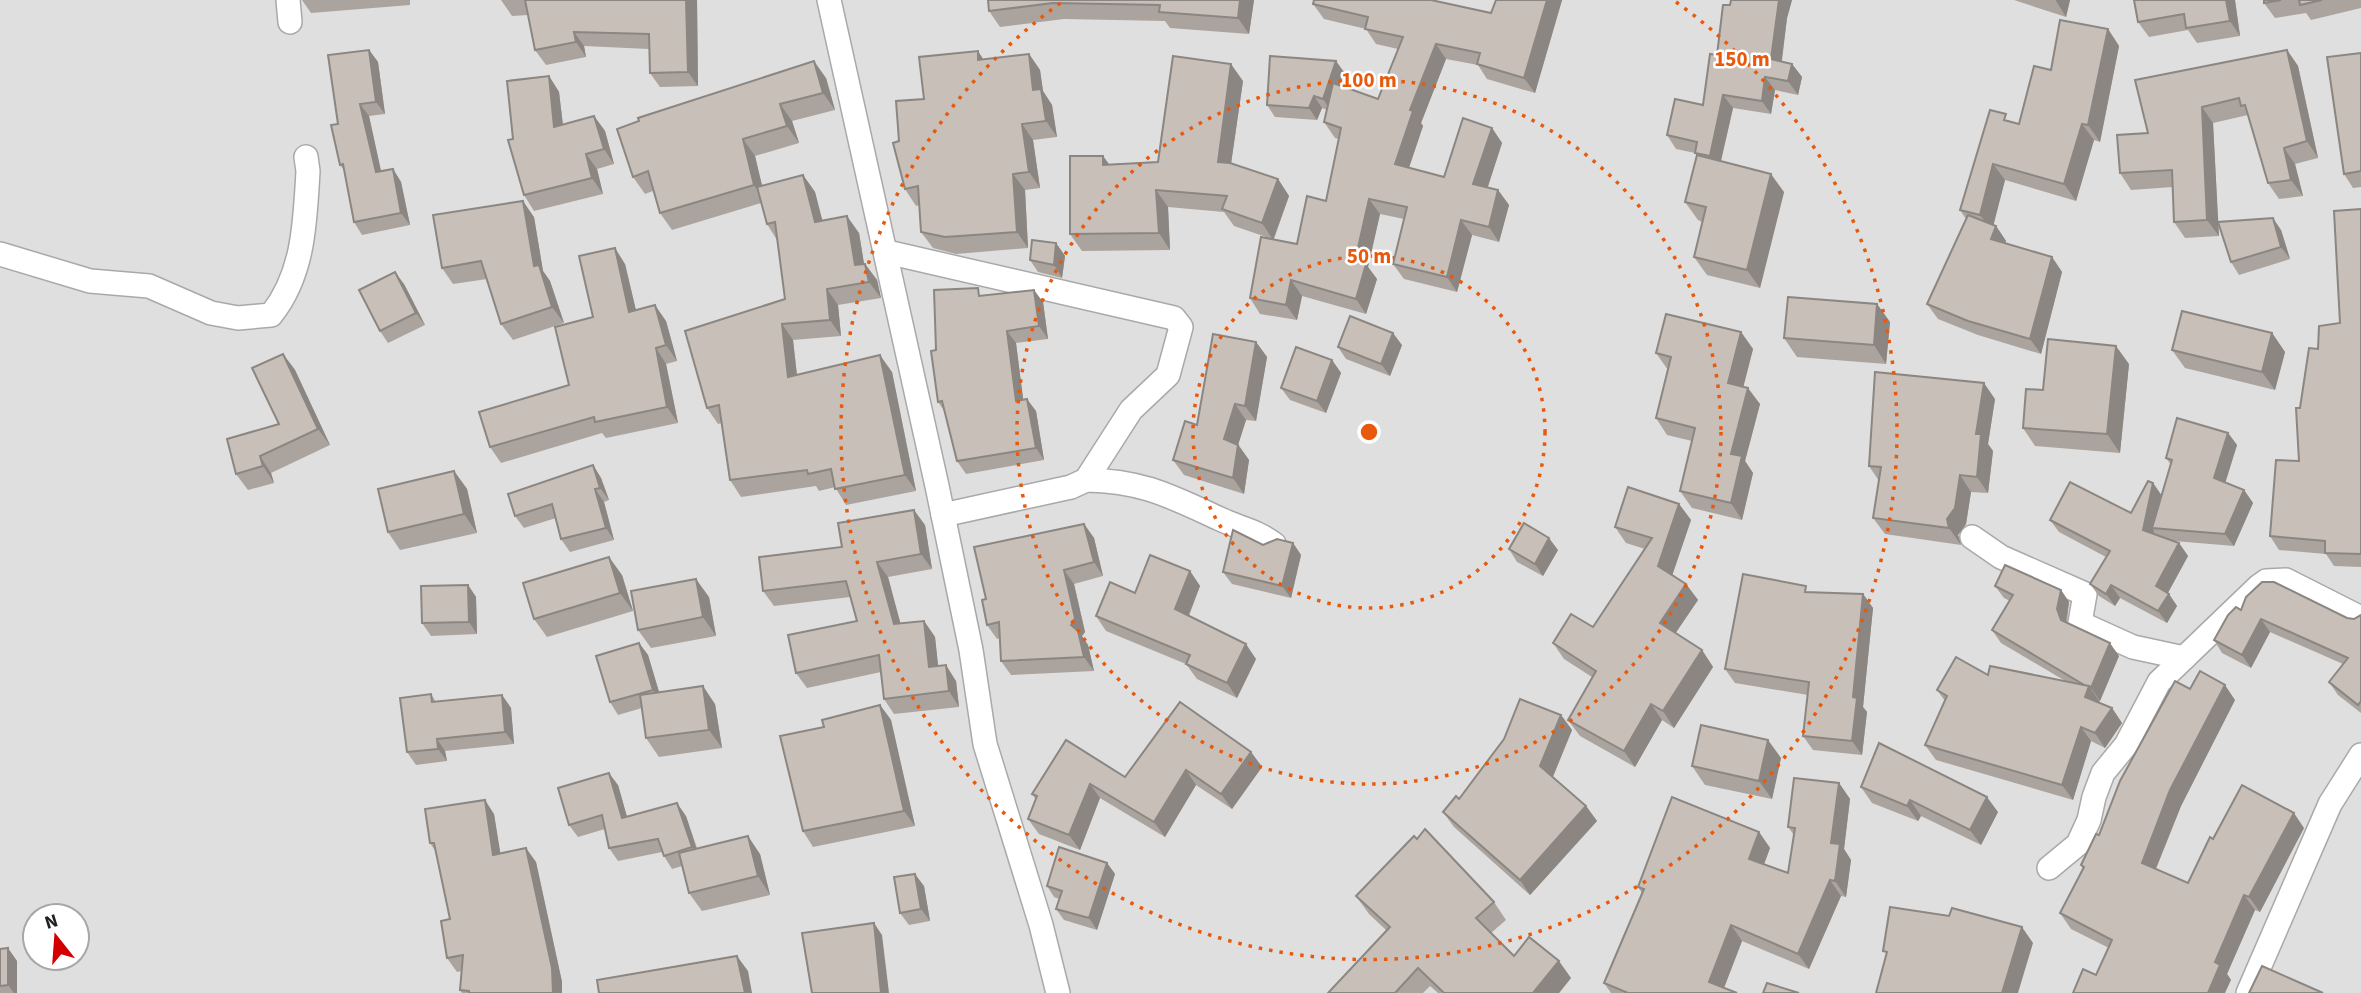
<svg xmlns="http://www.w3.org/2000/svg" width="2361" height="993" viewBox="0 0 2361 993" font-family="'Source Sans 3',sans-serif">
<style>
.residential{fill:#e0dfdf;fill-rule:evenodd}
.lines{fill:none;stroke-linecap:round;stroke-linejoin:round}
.street-casing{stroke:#a9a9a9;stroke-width:26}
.street{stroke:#fff;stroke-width:23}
.wall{fill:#aba49e}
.shaded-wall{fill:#8b8681}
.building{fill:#c7bfb8;stroke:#8b8681;stroke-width:2}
.ring{fill:none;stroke:#e8590c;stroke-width:3.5;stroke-dasharray:3.5 7}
.centre{fill:#e8590c;stroke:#fff;stroke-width:3.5}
.ring-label{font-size:21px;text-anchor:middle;font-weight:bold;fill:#e8590c;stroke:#fff;stroke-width:5;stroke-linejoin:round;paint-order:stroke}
</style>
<rect width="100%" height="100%" fill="#f2efe9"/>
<path class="residential" d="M0 0H2361V993H0ZM35 916H77V958H35Z"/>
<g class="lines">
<g class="street-casing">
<g id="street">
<polyline points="288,0 290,22"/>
<polyline points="829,0 937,486 971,650 985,744 1041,925 1058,993"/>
<polyline points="887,252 1174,318 1181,327 1168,375 1131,410 1086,480 1071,487 943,515"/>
<path d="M0 254 90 281 149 286 211 313 238 318 271 315C304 274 305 222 308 171L306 157"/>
<path d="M1086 480C1143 481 1170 496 1220 519 1239 528 1257 531 1274 544"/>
<polyline points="1972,537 2001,557 2085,594 2080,623 2133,647 2184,658"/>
<polyline points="2049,868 2078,844 2089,820 2094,797 2103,773 2126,745 2159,682 2259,586 2266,581 2286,580 2361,618"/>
<polyline points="2248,993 2330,804 2361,755"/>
</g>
</g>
<use href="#street" class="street"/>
</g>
<g class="wall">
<polygon points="302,0 410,0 410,5 311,13"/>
<polygon points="501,0 697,0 698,86 660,87 650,73 649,49 584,46 586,57 546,65 535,50 528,15 512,16"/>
<polygon points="988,0 1254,0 1249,34 1170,28 1165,21 1064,19 1000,27 989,11"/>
<polygon points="1496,0 1562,0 1535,93 1487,79 1478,65 1446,59 1421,123 1423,126 1409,168 1444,177 1492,128 1502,143 1487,188 1498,190 1509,205 1499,242 1472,235 1457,292 1404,279 1393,264 1404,219 1380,214 1368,267 1377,279 1366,314 1302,296 1297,320 1260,314 1250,298 1272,239 1234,226 1224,212 1168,207 1170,250 1082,251 1070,234 1103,156 1109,164 1158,162 1243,81 1231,163 1278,179 1289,196 1274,239 1297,244 1326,201 1339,139 1335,138 1324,122 1327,110 1322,108 1317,120 1275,117 1267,105 1344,72 1339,85 1378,99 1398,49 1376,44 1366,29 1324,19 1313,4 1491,13"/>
<polygon points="1731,0 1792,0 1787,18 1782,61 1792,64 1802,77 1798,95 1775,90 1771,114 1733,108 1721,161 1784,192 1760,288 1707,275 1694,257 1702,222 1698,220 1685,202 1697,156 1695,153 1676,149 1667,135 1703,105"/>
<polygon points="2014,0 2070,0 2066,17"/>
<polygon points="2235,0 2240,36 2197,43 2188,30 2149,37 2138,22"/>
<polygon points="2264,0 2361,0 2361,8 2311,20 2306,13 2275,18 2264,3"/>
<polygon points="2108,29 2119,46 2100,142 2094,140 2076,201 2005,180 1993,225 1996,226 2006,241 2005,243 2052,257 2062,272 2041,354 1978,335 1938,319 1927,304 1966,219 1960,210 2011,122 2019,124 2051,70"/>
<polygon points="369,50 378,62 385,114 369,116 381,171 393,169 401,182 410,225 362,235 354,222 344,170 340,165 338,124"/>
<polygon points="2287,50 2298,66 2318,158 2295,164 2303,196 2279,199 2268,183 2248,115 2213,123 2218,222 2281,230 2290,259 2239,275 2231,262 2218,223 2219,236 2185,238 2174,222 2173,187 2131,190 2120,173 2148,133"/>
<polygon points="2361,53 2361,187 2353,188 2344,174"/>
<polygon points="1029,54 1040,70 1043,91 1052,105 1057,137 1033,140 1040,188 1025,190 1028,248 956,254 933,248 921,232 919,205 916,206 905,189 899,141 924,99 983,60"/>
<polygon points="549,76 559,92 563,125 594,116 605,131 614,164 597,169 603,194 534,211 524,195 513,139"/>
<polygon points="826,78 835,110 792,121 799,143 755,156 762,186 803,175 815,192 822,221 859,233 864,264 865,264 877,280 881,298 838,305 841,336 793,340 797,375 892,372 916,491 846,505 835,487 819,491 816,486 741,497 730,480 722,423 718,424 707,408 785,299 777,240 767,224 761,203 672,230 660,213 653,191 645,194 633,177"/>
<polygon points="2361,209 2361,567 2334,566 2326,554 2279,550 2270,536 2299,461 2300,408 2318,349 2340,323"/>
<polygon points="534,217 543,271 550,281 564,323 513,340 501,324 487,279 453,284 442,268"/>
<polygon points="1056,243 1065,256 1062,278 1038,272 1030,260"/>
<polygon points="625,264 636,310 666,321 677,361 666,364 678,423 606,438 602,433 501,463 490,447 569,385 593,317"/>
<polygon points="404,284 425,325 388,343 380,331"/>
<polygon points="983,295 1043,302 1048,339 1016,343 1023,400 1036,411 1044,460 966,474 957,461 945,412 938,402 936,350"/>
<polygon points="1877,304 1890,322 1886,364 1797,357 1784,338"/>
<polygon points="1741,332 1753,349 1743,387 1760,404 1745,461 1753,473 1742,520 1692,508 1680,491 1692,441 1667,435 1656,418 1668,370 1656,353"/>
<polygon points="2272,333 2285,352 2275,390 2185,368 2172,350"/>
<polygon points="1256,342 1267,357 1256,421 1246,420 1238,444 1249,460 1244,494 1184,475 1173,460"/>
<polygon points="1402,345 1390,376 1346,359 1338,347"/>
<polygon points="283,354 295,370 330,445 271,473 274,483 248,490 236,474 279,424"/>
<polygon points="1332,360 1341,373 1326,413 1290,400 1281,388"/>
<polygon points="2129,364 2120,453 2035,446 2023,428"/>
<polygon points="1995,399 1988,444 1993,451 1988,493 1971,492 1966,524 1958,535 1961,545 1885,534 1873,518 1879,481 1869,466"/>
<polygon points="2228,433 2237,445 2225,483 2244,490 2253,503 2234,546 2174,541 2179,543 2188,556 2168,593 2177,606 2167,623 2120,598 2115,606 2099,596 2090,584 2106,557 2059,532 2050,520 2131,513 2153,483 2162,496 2171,465 2166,458"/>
<polygon points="593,465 601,478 609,500 604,502 614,540 570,552 561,539 556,518 524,528 515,516"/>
<polygon points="454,471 467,489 477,533 400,550 388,532"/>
<polygon points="1679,504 1691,520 1672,575 1686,584 1698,600 1675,633 1702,650 1713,667 1674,728 1662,720 1635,767 1580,736 1568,720 1592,677 1564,659 1553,643 1593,627 1645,549 1626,543 1615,527"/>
<polygon points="1084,524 1094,538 1103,576 1074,584 1085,632 1082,636 1088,645 1094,671 1011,675 1001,661 1000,638 997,639 987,625 986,599"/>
<polygon points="925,525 932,569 888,577 900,624 924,621 935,637 938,666 956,681 959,707 894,714 884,699 881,672 807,688 796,673 857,621 850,597 774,606 763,591 842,547"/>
<polygon points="1293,543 1301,555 1291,598 1232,584 1223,572 1263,545"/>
<polygon points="1509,549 1558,550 1543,576 1517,562"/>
<polygon points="1190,571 1200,586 1189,616 1256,659 1237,698 1197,679 1186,664 1106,631 1096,616 1135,593"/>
<polygon points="622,575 633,611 547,637 534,619"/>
<polygon points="468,585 476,597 477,634 431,636 422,623"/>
<polygon points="1995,586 2061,590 2069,602 2067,623 2119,656 2099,703 2112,708 2122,723 2105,748 2091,741 2073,800 1936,760 1925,745 1945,701 1937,690 1988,675 2067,682 2001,643 1992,630 2010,601 2004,598"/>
<polygon points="1810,592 1863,594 1873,608 1863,707 1867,712 1862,755 1813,750 1803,736 1808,695 1735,683 1725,669"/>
<polygon points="709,597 716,636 651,648 638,630"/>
<polygon points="2241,610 2354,619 2361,615 2361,713 2338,695 2329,682 2343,664 2270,632 2251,668 2222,653 2214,640"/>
<polygon points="639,643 648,655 659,692 715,704 722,748 659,757 646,738 642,708 618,715 610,702"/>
<polygon points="2190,689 2235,700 2181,806 2156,869 2188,883 2213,839 2304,828 2260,912 2255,910 2227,974 2231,980 2096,975 2109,948 2071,929 2060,913 2083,869 2081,865"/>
<polygon points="431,694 436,702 502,695 511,708 514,744 445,751 447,761 416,765 407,752"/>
<polygon points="880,705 891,720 915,826 813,847 803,831 824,727"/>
<polygon points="1561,715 1572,730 1553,777 1586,806 1597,821 1530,895 1454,827 1443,812"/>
<polygon points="1251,752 1262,767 1232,809 1196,785 1165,837 1100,798 1080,850 1039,834 1028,819 1036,800 1032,794"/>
<polygon points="1781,758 1772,799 1705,785 1692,766"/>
<polygon points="1839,783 1850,799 1844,849 1851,860 1846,897 1841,896 1809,969 1742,941 1724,988 1737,993 1611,993 1604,983 1642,893 1638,887 1759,832 1770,848 1764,864 1788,873 1794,835 1788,827"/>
<polygon points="618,785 627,817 686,816 697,848 760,854 770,895 702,911 689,893 682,866 672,869 664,856 662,852 618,861 609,848 605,829 578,837 569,825"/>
<polygon points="1861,787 1998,812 1981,845 1921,816 1918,821 1872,803"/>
<polygon points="494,814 500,854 536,862 562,982 562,993 462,993 460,990 462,971 457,972 447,958 450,919 436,852 430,843"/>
<polygon points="1107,863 1115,874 1097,930 1064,920 1056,909 1059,899 1054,897 1047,886"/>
<polygon points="924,886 930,921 909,925 900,913"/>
<polygon points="1356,896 1494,902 1506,920 1491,933 1514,956 1571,978 1559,993 1438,993 1430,986 1423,993 1328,993 1387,931 1369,914"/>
<polygon points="0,949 17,961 17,993 0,993"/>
</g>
<g class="shaded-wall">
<polygon points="686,0 697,0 698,86 688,72"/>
<polygon points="1240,0 1254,0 1249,34 1238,18"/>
<polygon points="1547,0 1562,0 1535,93 1524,78"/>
<polygon points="1779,0 1792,0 1787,18 1780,73 1771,59"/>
<polygon points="2056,0 2070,0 2066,17 2056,1"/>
<polygon points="2226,0 2235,0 2240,36 2230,21"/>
<polygon points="2108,29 2119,46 2100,142 2088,125"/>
<polygon points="574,32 584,46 586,57 576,42"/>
<polygon points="1436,44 1446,59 1421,123 1423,126 1405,179 1395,164 1410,110"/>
<polygon points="369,50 378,62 385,114 376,102"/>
<polygon points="2287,50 2298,66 2318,158 2307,141"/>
<polygon points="978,51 989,68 978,60"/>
<polygon points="1029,54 1040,70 1043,91 1052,105 1057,137 1046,121 1033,90"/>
<polygon points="814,61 826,78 835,110 823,93"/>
<polygon points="1336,61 1344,72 1331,111 1323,99"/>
<polygon points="1231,64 1243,81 1229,178 1218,162"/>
<polygon points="1792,64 1802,77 1798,95 1788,81"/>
<polygon points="549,76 559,92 565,143 554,127"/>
<polygon points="1765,77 1775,90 1771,114 1762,101"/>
<polygon points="1723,95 1733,108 1719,169 1710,156"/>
<polygon points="1314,96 1322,108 1317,120 1309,108"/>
<polygon points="360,104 369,116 384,185 376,172"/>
<polygon points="780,104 792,121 799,143 787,126"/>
<polygon points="2202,107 2213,123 2219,236 2207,220"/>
<polygon points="594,116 605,131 614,164 604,149"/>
<polygon points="1022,124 1033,140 1040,188 1029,172"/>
<polygon points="2082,124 2094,140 2076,201 2064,184"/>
<polygon points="1492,128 1502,143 1484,199 1473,184"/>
<polygon points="743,139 755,156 766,202 754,185"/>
<polygon points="2284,148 2295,164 2303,196 2291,180"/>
<polygon points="586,154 597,169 603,194 592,178"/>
<polygon points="1103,156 1115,173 1103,165"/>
<polygon points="1993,164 2005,180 1992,231 1980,215"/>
<polygon points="393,169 401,182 410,225 401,213"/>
<polygon points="1013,174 1025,190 1028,248 1017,232"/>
<polygon points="1771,174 1784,192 1760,288 1747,270"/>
<polygon points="803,175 815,192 827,238 815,222"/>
<polygon points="1278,179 1289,196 1273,240 1262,223"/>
<polygon points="1156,190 1168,207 1170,250 1159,233"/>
<polygon points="1498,190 1509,205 1499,242 1489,227"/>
<polygon points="1369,199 1380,214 1368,267 1377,279 1366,314 1356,299 1355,261"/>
<polygon points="523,201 534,217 543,271 550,281 564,323 552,307 534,266"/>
<polygon points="847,216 859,233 867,282 855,265"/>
<polygon points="2273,218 2281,230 2290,259 2281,247"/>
<polygon points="1461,220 1472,235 1457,292 1447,277"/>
<polygon points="1996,226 2006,241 2001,253 1991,239"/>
<polygon points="1056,243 1065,256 1062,278 1054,265"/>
<polygon points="615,248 625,264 640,328 629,312"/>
<polygon points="2052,257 2062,272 2041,354 2030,339"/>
<polygon points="865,264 877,280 881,298 869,282"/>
<polygon points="395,272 404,284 425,325 416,313"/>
<polygon points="1291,280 1302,296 1297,320 1286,305"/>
<polygon points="827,289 838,305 841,336 830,320"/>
<polygon points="1034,290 1043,302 1048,339 1039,326"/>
<polygon points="1877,304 1890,322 1886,364 1874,345"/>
<polygon points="655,305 666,321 677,361 666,345"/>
<polygon points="782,324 793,340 799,394 788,377"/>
<polygon points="1007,331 1016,343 1025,413 1016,401"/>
<polygon points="1741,332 1753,349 1740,400 1728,383"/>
<polygon points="1393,333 1402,345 1390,376 1381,364"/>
<polygon points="2272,333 2285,352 2275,390 2262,372"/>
<polygon points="1256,342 1267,357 1256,421 1245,406"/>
<polygon points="2116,346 2129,364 2120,453 2107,434"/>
<polygon points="656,348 666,364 678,423 667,407"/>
<polygon points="283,354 295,370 330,445 318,429"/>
<polygon points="880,355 892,372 916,491 905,475"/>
<polygon points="1332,360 1341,373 1326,413 1317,401"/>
<polygon points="1984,383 1995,399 1988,444 1993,451 1988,493 1977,477 1976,434"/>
<polygon points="1748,388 1760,404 1745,461 1753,473 1742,520 1731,503 1731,454"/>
<polygon points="1027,399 1036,411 1044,460 1036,448"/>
<polygon points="1235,404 1246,420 1235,455 1224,439"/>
<polygon points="2228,433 2237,445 2223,490 2214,478"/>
<polygon points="1238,445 1249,460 1244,494 1233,478"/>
<polygon points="260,456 271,473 274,483 263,466"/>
<polygon points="593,465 601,478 609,500 600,488"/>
<polygon points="454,471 467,489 477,533 464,514"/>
<polygon points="1960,475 1971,492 1966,524 1958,535 1961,545 1949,528 1947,519"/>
<polygon points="2153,483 2162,496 2152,528 2154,531 2152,543 2143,530"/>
<polygon points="595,489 604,502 614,540 606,528"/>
<polygon points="2244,490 2253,503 2234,546 2225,534"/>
<polygon points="1679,504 1691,520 1670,582 1658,566"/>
<polygon points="914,510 925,525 932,569 921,554"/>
<polygon points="1084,524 1094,538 1103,576 1094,562"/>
<polygon points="1549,538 1558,550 1543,576 1535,564"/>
<polygon points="1293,543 1301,555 1291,598 1282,586"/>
<polygon points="2179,543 2188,556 2165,598 2156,586"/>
<polygon points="609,557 622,575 633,611 620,593"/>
<polygon points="877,562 888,577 905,640 894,624"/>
<polygon points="1064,570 1074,584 1085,632 1082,636 1088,645 1094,671 1084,657 1071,625"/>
<polygon points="1190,571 1200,586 1185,624 1175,609"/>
<polygon points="696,579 709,597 716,636 703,617"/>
<polygon points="1686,584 1698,600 1671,640 1660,623"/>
<polygon points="468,585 476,597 477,634 469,622"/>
<polygon points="2111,585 2120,598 2115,606 2106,594"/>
<polygon points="2061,590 2069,602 2066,621 2070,632 2061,620 2057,609"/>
<polygon points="1863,594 1873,608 1863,707 1867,712 1862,755 1852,741 1853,697"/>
<polygon points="2169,594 2177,606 2167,623 2158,611"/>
<polygon points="2261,619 2270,632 2251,668 2242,655"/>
<polygon points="924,621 935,637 940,683 929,667"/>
<polygon points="639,643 648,655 662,702 653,690"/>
<polygon points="2110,643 2119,656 2100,701 2091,688"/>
<polygon points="1246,644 1256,659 1237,698 1227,683"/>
<polygon points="1702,650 1713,667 1674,728 1663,711"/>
<polygon points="946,665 956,681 959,707 949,691"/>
<polygon points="2225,685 2235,700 2181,806 2152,878 2142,863 2170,790"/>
<polygon points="703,686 715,704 722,748 709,730"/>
<polygon points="2089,686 2099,701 2095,712 2085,697"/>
<polygon points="502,695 511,708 514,744 505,732"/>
<polygon points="1651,704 1662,720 1635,767 1624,751"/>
<polygon points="880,705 891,720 915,826 904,811"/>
<polygon points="2112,708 2122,723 2105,748 2095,733"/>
<polygon points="1561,715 1572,730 1551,781 1540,766"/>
<polygon points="2081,727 2091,741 2073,800 2062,785"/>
<polygon points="437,739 445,751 447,761 438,749"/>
<polygon points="1768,740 1781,758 1772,799 1759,781"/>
<polygon points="1251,752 1262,767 1232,809 1221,794"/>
<polygon points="1186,770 1196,785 1165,837 1154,822"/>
<polygon points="609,773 618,785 631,831 622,818"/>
<polygon points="1839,783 1850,799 1844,849 1851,860 1846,897 1835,881 1831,843"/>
<polygon points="1090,784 1100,798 1080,850 1069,835"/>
<polygon points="1987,797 1998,812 1981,845 1970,830"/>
<polygon points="485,800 494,814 503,869 493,855"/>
<polygon points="1910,800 1921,816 1918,821 1907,806"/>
<polygon points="677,803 686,816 700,860 692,847"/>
<polygon points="1586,806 1597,821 1530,895 1520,880"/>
<polygon points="2294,813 2304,828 2260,912 2249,897"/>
<polygon points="1759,832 1770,848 1760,875 1749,859"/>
<polygon points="748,836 760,854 770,895 758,876"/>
<polygon points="526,848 536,862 562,982 562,993 553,993"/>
<polygon points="1107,863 1115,874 1097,930 1089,918"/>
<polygon points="915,874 924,886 930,921 921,909"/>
<polygon points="1830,880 1841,896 1809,969 1798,954"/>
<polygon points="2244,895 2255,910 2227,974 2231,980 2225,993 2208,993 2215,962"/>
<polygon points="874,923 882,935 889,993 881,993"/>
<polygon points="1731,925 1742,941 1722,993 1709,982"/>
<polygon points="2022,927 2033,943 2018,993 2002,993"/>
<polygon points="8,948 17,961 17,993 14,993 8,985"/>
<polygon points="737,956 748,971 752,993 745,993"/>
<polygon points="1559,961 1571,978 1559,993 1533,993"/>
</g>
<g class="building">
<polygon points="525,0 686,0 688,72 650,73 649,34 574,32 576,42 535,50"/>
<polygon points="988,0 1240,0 1238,18 1159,12 1160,5 1053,3 989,11"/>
<polygon points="1314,0 1431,0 1491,13 1496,0 1547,0 1524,78 1477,64 1480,53 1436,44 1410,110 1413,111 1395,164 1444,177 1463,118 1492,128 1473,184 1498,190 1489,227 1461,220 1447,277 1393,264 1407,207 1369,199 1355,261 1366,264 1356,299 1291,280 1286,305 1250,298 1261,237 1297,244 1307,196 1326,201 1341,128 1324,122 1333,83 1378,99 1403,37 1365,29 1368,17 1313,4"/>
<polygon points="1731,0 1779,0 1771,59 1792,64 1788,81 1765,77 1762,101 1723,95 1710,156 1695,153 1697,142 1667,135 1675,99 1703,105 1710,54 1717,55 1723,5 1730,5"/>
<polygon points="2134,0 2226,0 2230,21 2186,28 2184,14 2138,22"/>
<polygon points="2264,0 2281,0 2264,3"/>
<polygon points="2299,0 2322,0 2300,5"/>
<polygon points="2060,20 2108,29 2088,125 2082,124 2064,184 1993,164 1980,215 1960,210 1990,110 2006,114 2004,120 2019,124 2034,66 2051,70"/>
<polygon points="369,50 376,102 360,104 376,172 393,169 401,213 354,222 343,164 340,165 331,125 338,124 328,55"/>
<polygon points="2287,50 2307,141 2284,148 2291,180 2268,183 2245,105 2241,106 2239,98 2202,107 2207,220 2174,222 2172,170 2120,173 2117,135 2148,133 2135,80"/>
<polygon points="978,51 978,60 1029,54 1033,90 1041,89 1046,121 1022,124 1029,172 1013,174 1017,232 945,237 921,232 918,186 905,189 893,143 899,141 896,101 924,99 919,57"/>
<polygon points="2361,53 2361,171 2344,174 2327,57"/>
<polygon points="1173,56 1231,64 1218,162 1230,163 1278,179 1262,223 1222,209 1227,196 1156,190 1159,233 1070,234 1070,156 1103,156 1103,165 1158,162"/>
<polygon points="1270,56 1336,61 1323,99 1314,96 1309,108 1267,105"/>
<polygon points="814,61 823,93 780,104 787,126 743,139 754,185 660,213 648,171 633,177 617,129 639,121 638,118"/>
<polygon points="549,76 554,127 594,116 604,149 586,154 592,178 524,195 508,140 513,139 507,81"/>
<polygon points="1697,155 1771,174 1747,270 1694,257 1706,207 1685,202"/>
<polygon points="803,175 815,222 847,216 855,265 865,264 869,282 827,289 830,320 782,324 788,377 880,355 905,475 835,489 831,469 808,474 807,470 730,480 719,405 707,408 685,331 785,299 775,222 767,224 757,187"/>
<polygon points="523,201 534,266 539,265 552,307 501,324 481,261 442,268 433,215"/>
<polygon points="2361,209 2361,554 2325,553 2325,541 2270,536 2276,460 2299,461 2296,408 2300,408 2309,348 2318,349 2319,326 2340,323 2334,211"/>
<polygon points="1968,215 1996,226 1991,239 2052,257 2030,339 1968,321 1927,304"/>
<polygon points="2273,218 2281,247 2231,262 2218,222"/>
<polygon points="1032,240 1056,243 1054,265 1030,260"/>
<polygon points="615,248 629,312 655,305 666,345 656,348 667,407 595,422 594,417 490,447 479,412 569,385 555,327 593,317 579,256"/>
<polygon points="395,272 416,313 380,331 359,290"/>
<polygon points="978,288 979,296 1034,290 1039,326 1007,331 1016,401 1027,399 1036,448 957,461 942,401 938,402 931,351 936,350 934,290"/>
<polygon points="1788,297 1877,304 1874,345 1784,338"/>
<polygon points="2182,311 2272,333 2262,372 2172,350"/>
<polygon points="1666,314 1741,332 1728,383 1748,388 1731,454 1742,456 1731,503 1680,491 1695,428 1656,418 1671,357 1656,353"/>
<polygon points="1350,316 1393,333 1381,364 1338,347"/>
<polygon points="1213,334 1256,342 1245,406 1235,404 1224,439 1238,445 1233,478 1173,460 1185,421 1197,425"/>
<polygon points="2048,339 2116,346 2107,434 2023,428 2026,389 2043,390"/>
<polygon points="1296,347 1332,360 1317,401 1281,388"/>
<polygon points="283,354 318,429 260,456 263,466 236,474 227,439 279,424 252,368"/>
<polygon points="1875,372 1984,383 1976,434 1981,434 1977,477 1960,475 1955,508 1947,519 1949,528 1873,518 1881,467 1869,466"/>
<polygon points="2177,418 2228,433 2214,478 2244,490 2225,534 2152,528 2172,460 2166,458"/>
<polygon points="593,465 600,488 595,489 606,528 561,539 552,504 515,516 508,494"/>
<polygon points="454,471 464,514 388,532 378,489"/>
<polygon points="2148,481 2153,483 2143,530 2179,543 2156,586 2169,594 2158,611 2111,585 2106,594 2090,584 2110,551 2050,520 2070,482 2131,513"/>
<polygon points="1628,487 1679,504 1658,566 1686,584 1660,623 1702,650 1663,711 1651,704 1624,751 1568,720 1596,671 1553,643 1571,614 1593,627 1652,538 1615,527"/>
<polygon points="914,510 921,554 877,562 894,624 924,621 929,667 946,665 949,691 884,699 879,655 796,673 788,635 857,621 846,581 763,591 759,557 842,547 838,523"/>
<polygon points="1524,523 1549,538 1535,564 1509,549"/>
<polygon points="1084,524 1094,562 1064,570 1075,618 1071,625 1078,631 1084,657 1001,661 999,622 987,625 982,600 986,599 974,547"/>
<polygon points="1233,530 1263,545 1277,539 1293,543 1282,586 1223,572"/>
<polygon points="1150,555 1190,571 1175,609 1246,644 1227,683 1186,664 1190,655 1096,616 1110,582 1135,593"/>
<polygon points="609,557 620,593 534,619 523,583"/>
<polygon points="2005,565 2061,590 2057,609 2061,620 2110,643 2091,688 2089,686 2086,686 1992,630 2013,595 1995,586"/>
<polygon points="1743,574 1806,586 1805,592 1863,594 1853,697 1857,698 1852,741 1803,736 1809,682 1725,669"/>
<polygon points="696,579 703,617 638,630 631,591"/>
<polygon points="2262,582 2274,582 2347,618 2354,619 2361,615 2361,701 2358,705 2329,682 2348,658 2261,619 2242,655 2214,640 2228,615 2236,607 2241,610 2246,597"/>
<polygon points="468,585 469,622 422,623 421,586"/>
<polygon points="639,643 653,690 610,702 596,656"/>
<polygon points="1956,657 1988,675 1990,666 2089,686 2085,697 2112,708 2095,733 2081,727 2062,785 1925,745 1947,696 1937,690"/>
<polygon points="2200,671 2225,685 2170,790 2142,863 2188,883 2210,837 2213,839 2242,785 2294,813 2249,897 2244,895 2215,962 2220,965 2208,993 2073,993 2083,969 2096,975 2112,940 2060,913 2084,867 2081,865 2096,834 2099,835 2120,781 2175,681 2190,689"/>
<polygon points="703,686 709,730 646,738 640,695"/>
<polygon points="431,694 432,702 502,695 505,732 437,739 438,749 407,752 400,698"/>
<polygon points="1520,699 1561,715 1540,766 1586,806 1520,880 1443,812 1456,796 1459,799 1504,739"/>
<polygon points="1180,702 1251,752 1221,794 1186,770 1154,822 1090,784 1069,835 1028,819 1037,796 1032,794 1066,740 1125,777"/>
<polygon points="880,705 904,811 803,831 780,736 824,727 822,720"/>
<polygon points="1701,725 1768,740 1759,781 1692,766"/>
<polygon points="1879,743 1987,797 1970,830 1910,800 1907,806 1861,787"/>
<polygon points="609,773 622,818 677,803 692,847 664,856 658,839 609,848 602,815 569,825 558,788"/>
<polygon points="1794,778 1839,783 1831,843 1840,844 1835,881 1830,880 1798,954 1731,925 1709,982 1737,993 1628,993 1604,983 1644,889 1638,887 1672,797 1759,832 1749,859 1788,873 1795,828 1788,827"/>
<polygon points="485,800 493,855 526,848 552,968 553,993 469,993 469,991 460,990 463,955 447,958 441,921 450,919 434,843 430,843 425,809"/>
<polygon points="1425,829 1494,902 1476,918 1514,956 1529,937 1559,961 1533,993 1444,993 1418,968 1395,993 1328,993 1390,927 1356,896 1414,836 1417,839"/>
<polygon points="748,836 758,876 689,893 679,853"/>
<polygon points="1059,847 1107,863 1089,918 1056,909 1062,891 1047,886"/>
<polygon points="915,874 921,909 900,913 894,877"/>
<polygon points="1890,907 1949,916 1952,908 2022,927 2002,993 1876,993 1887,952 1883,951"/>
<polygon points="874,923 881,993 812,993 802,933"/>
<polygon points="8,948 8,985 0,986 0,949"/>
<polygon points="737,956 745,993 599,993 597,980"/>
<polygon points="2262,966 2323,993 2249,993"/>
<polygon points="1767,983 1799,993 1763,993"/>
</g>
<g class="ring">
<circle cx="1369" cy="432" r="176"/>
<circle cx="1369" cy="432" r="352"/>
<path d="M1676 2A528 528 0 1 1 1062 2"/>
</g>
<circle cx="1369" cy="432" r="10" class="centre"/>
<g class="ring-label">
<text x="1742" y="66">150 m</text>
<text x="1369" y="87">100 m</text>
<text x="1369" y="263">50 m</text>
</g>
<g transform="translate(56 937) rotate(343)"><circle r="33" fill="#ffffff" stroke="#a7a7a7" stroke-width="2"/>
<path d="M0-5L12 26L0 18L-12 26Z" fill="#d40000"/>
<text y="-10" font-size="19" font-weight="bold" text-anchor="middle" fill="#222222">N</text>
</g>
</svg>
